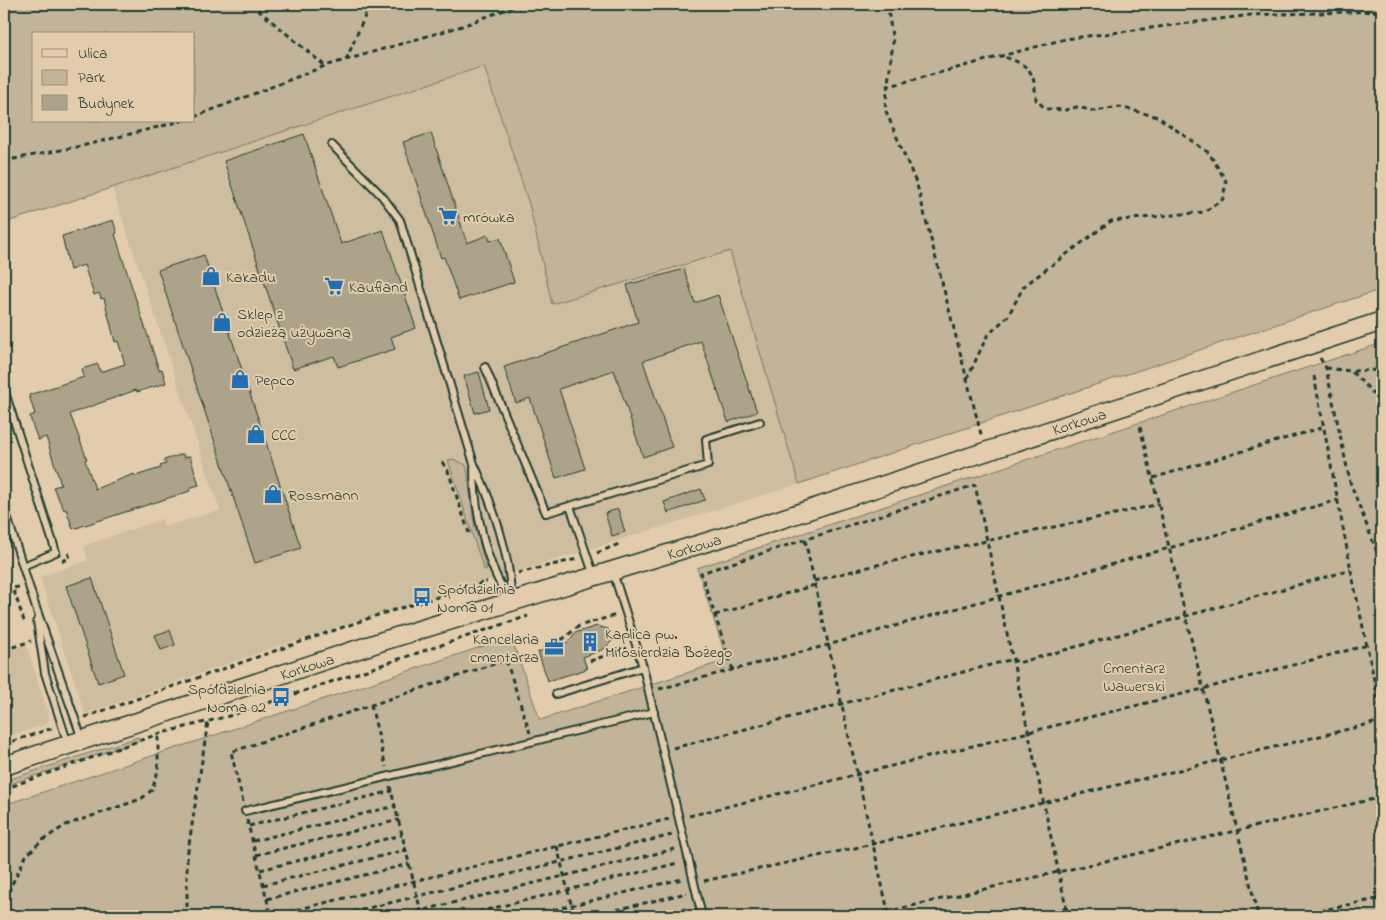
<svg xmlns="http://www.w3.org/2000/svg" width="1386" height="920" viewBox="0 0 1386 920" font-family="'Indie Flower',sans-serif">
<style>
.built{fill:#cfbda0}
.green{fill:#c3b499;stroke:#717866;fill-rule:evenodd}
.building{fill:#ada38a;stroke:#1f3d34}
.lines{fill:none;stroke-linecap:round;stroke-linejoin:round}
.lane-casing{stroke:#1f3d34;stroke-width:10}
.secondary-casing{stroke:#1f3d34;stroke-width:21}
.path{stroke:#1f3d34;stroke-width:3;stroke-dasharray:5 4;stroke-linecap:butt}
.lane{stroke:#e3ccac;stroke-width:6}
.secondary{stroke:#e3ccac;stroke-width:18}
.labels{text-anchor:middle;stroke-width:4;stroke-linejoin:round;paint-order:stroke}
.poi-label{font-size:16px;fill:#1f3d34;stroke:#e3ccac;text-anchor:start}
.street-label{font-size:16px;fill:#1f3d34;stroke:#e3ccac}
.park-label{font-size:16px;fill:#274339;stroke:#e3ccac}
</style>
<rect width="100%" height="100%" fill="#e3ccac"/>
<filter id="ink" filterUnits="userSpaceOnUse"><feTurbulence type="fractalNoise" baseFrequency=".02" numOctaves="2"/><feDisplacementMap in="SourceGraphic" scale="10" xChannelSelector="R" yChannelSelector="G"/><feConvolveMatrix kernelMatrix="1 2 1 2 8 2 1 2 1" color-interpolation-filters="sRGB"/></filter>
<g filter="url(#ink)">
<g class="built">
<polygon points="484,66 529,204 552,304 730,251 799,484 266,650 85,714 40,577 88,560 84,546 162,519 164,527 220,510 112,188"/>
<polygon points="26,644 50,719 46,724 4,738 4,652"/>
</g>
<g class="green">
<path d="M4 4H1382V289L799 484 730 251 552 304 529 204 484 66 4 223ZM34 34H194V121H34Z"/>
<polygon points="1382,343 1382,916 4,916 4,805 511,637 540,720 727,660 697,568"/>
<polygon points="453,459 466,465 467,469 474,524 487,570 484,570 448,460"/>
<polygon points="138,737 139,741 4,786 4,781"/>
</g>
<g class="building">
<polygon points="431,133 467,243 488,235 490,241 500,238 514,282 459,300 444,257 441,258 403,142"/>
<polygon points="304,134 341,244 383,230 416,328 391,337 395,349 338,367 334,356 293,369 224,161"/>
<polygon points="113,220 117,233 115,234 126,269 159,370 162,369 166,383 137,392 136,390 70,414 87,459 85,460 95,489 134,474 135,476 161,468 160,466 166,464 164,460 183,454 184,458 190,456 199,485 189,488 190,491 73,529 66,509 64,510 53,487 61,485 46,437 38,440 32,424 30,416 35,414 29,395 84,377 82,369 98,364 100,372 125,364 118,341 115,342 104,298 101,299 99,293 94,295 84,265 70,270 62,236"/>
<polygon points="204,255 301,548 255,563 158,270"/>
<polygon points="684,269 695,303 718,295 757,412 728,422 701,341 643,361 672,447 643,457 614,370 559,389 585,469 556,478 530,398 516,403 504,367 638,322 627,285"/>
<polygon points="479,372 489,409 475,413 464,376"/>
<polygon points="701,489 705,500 668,513 664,502"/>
<polygon points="618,509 625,532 612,536 605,513"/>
<polygon points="92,578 124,674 98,683 66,586"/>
<polygon points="597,626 608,629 612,641 604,649 583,657 587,669 548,681 538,652 568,642 575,633"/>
<polygon points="170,630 175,645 161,650 155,635"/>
</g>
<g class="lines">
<g class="lane-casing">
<g id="lane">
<path d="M332 145 382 196 400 220 474 464C493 504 511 557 511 600"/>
<polyline points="485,367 546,513 708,465 706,439 760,422"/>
<polyline points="4,389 56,552 23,566"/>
<path d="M474 468C474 509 486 568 511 601"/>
<polyline points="570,506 594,576"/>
<polyline points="4,507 35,605 82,739"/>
<polyline points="613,572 643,667 702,916"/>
<polyline points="37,621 45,673 68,744"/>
<polyline points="556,694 643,667"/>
<polyline points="245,811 654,712"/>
</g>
</g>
<g class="secondary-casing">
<polyline id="secondary" points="4,766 386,640 769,523 1382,321"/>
</g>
<g class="path">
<polyline points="251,4 324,65"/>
<polyline points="887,4 893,42 885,109 917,185 982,438"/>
<polyline points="346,60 370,4"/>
<polyline points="886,87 1065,39 1251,15 1382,11"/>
<polyline points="194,117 325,66 462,26 520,4"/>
<polyline points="4,161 86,145 182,121"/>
<polyline points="1320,358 1326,368 1350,482 1382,565"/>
<polyline points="1326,368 1351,371 1382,370"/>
<polyline points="1352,372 1382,402"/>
<polyline points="1314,376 1351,570 1382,718"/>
<path d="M967 379 987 336 1008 316 1024 286 1111 221 1204 212 1223 199 1226 181 1209 153 1158 117 1120 107 1094 111 1077 107 1065 110 1046 109 1036 100C1034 70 1031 66 1002 56"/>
<polyline points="1140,427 1258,916"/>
<polyline points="442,462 448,471 469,533"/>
<polyline points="1153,478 1324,427"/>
<polyline points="805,540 889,916"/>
<polyline points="597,553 619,544"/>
<polyline points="62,561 70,558 67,550"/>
<polyline points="518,573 577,559"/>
<path d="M814 581C928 550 1044 531 1159 504"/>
<polyline points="19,587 13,588 25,624"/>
<polyline points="715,615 815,585"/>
<polyline points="553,643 563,639 579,626 616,615"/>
<polyline points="4,650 31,641"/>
<polyline points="590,661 627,648"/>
<polyline points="733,670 701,573 975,485 1068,916"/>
<polyline points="659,689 828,645 1338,500"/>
<polyline points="371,705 386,767"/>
<polyline points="85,717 381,614 478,585 482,582 487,582"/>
<polyline points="4,744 53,728"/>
<polyline points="673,748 1013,659 1018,663 1351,570"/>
<polyline points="390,786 422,916"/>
<polyline points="4,789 158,734 229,716 528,616"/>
<polyline points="243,802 231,752 506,660 530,733"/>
<polyline points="689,816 1203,689 1368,645"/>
<polyline points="247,820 271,916"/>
<polyline points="249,826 392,791"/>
<polyline points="253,841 395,806"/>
<polyline points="557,846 574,916"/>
<polyline points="256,855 399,820"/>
<polyline points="260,870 402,835"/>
<polyline points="704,881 873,844 1382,721"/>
<polyline points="263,885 406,850"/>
<polyline points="267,899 409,864"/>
<polyline points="4,900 26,856 41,841 66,825 141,799 152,790 158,771 158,735"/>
<polyline points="187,916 187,857 208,722"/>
<polyline points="271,916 669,819"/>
<polyline points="335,916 672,835"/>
<polyline points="399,916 675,849"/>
<polyline points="461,916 678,863"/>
<polyline points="527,916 682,879"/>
<polyline points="590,916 687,893"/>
<polyline points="655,916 690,908"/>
<polyline points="868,916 1382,797"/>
<polyline points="1027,916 1067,908"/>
<polyline points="1293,916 1382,898"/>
</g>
<use href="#lane" class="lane"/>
<use href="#secondary" class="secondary"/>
</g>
</g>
<defs>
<g id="supermarket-bare" transform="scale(1.5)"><path d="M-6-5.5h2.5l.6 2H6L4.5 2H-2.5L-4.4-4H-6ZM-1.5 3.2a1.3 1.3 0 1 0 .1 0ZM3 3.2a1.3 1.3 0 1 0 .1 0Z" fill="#1f6fb2" stroke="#e3ccac" stroke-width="2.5" paint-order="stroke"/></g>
<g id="shop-bare" transform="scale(1.5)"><path d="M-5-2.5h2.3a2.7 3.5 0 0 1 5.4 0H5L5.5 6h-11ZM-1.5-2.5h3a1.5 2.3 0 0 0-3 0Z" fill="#1f6fb2" stroke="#e3ccac" stroke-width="2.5" paint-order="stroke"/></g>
<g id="bus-bare" transform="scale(1.5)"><path d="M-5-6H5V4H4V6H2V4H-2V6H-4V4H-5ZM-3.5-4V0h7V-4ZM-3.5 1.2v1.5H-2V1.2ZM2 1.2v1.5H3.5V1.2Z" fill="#1f6fb2" stroke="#e3ccac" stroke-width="2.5" paint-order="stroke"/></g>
<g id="building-bare" transform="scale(1.5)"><path d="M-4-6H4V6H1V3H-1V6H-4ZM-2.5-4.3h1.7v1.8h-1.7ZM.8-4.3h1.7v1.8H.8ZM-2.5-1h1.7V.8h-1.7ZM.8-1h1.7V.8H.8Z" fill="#1f6fb2" stroke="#e3ccac" stroke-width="2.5" paint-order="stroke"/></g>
<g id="office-bare" transform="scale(1.5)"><path d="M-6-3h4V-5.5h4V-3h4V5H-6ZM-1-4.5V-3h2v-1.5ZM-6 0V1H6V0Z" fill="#1f6fb2" stroke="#e3ccac" stroke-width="2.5" paint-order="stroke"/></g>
</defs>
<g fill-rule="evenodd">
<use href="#supermarket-bare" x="448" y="216"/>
<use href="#shop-bare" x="211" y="276"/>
<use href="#supermarket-bare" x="334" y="286"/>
<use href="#shop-bare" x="222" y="322"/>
<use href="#shop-bare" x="240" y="379"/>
<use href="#shop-bare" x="256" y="434"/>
<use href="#shop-bare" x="273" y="494"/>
<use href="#bus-bare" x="422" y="597"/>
<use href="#building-bare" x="590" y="642"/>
<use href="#office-bare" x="554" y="647"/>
<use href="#bus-bare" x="281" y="697"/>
</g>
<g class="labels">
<g class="poi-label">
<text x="463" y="222">mrówka</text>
<text x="226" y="282">Kakadu</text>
<text x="349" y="292">Kaufland</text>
<text x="237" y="319">Sklep z<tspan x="237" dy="18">odzieżą używaną</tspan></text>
<text x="255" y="385">Pepco</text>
<text x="271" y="440">CCC</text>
<text x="288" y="500">Rossmann</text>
<text x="437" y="594">Spółdzielnia<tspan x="437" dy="18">Noma 01</tspan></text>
<text x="605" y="639">Kaplica pw.<tspan x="605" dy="18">Miłosierdzia Bożego</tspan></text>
<text x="539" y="644" text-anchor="end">Kancelaria<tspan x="539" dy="18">cmentarza</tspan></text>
<text x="266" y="694" text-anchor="end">Spółdzielnia<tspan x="266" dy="18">Noma 02</tspan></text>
</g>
<g class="street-label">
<text transform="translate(1079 421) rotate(-18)" y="6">Korkowa</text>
<text transform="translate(694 546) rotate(-17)" y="6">Korkowa</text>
<text transform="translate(307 666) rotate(-18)" y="6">Korkowa</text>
</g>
<g class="park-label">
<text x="1134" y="673">Cmentarz<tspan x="1134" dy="18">Wawerski</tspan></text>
</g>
</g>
<rect width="1386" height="920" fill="none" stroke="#e3ccac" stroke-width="20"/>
<rect x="10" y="10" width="1366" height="900" fill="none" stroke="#1f3d34" stroke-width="2" filter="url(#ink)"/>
<rect x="32" y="32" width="162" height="90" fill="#e3ccac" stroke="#95937c"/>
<rect x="42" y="49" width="25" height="8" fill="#e3ccac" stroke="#95937c"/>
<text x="78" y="58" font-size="15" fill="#1f3d34">Ulica</text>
<rect x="42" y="70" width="25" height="15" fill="#c3b499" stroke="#95937c"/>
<text x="78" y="82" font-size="15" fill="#1f3d34">Park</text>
<rect x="42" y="95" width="25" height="15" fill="#ada38a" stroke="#95937c"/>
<text x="78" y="108" font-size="15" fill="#1f3d34">Budynek</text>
</svg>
